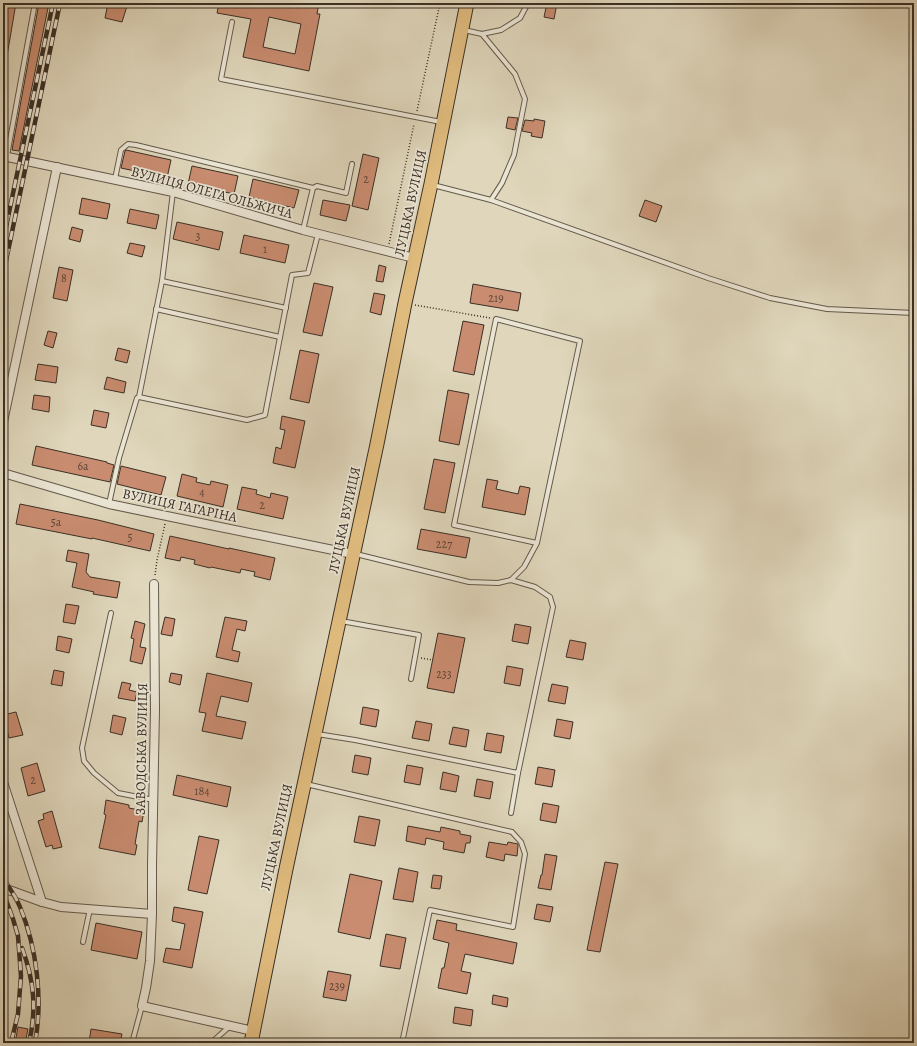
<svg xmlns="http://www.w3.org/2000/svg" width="917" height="1046" viewBox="0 0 917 1046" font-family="Alegreya,serif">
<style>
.building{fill:#c98c70;stroke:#3b3026;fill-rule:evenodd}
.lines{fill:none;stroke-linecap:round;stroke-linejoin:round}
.lane-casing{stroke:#645a4b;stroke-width:6}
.street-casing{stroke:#645a4b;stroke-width:10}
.primary-casing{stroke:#3b3026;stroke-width:15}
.path{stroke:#3b3026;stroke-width:1.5;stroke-dasharray:1 2;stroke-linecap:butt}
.lane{stroke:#eae4d3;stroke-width:4}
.street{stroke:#eae4d3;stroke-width:8}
.primary{stroke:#e0bb7e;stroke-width:13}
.rail-casing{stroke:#3b3026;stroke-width:4.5}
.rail{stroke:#eae4d3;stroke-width:3;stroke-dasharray:9;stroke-linecap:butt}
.labels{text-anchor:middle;stroke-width:3.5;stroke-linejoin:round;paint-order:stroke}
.number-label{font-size:12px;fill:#5e4738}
.street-label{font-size:14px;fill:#3b3026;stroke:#eae4d3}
</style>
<rect width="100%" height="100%" fill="#dfd6bb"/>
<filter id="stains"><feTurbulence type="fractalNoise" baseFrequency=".005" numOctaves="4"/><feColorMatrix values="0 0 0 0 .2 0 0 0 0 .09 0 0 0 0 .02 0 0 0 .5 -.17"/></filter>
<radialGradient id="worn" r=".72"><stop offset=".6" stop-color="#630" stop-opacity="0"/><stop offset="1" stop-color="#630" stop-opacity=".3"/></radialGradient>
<g class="building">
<polygon points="7,3 16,3 7,56 3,56 3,14 6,11"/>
<polygon points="39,3 49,3 19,151 12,150"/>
<polygon points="108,3 128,3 122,22 105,18"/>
<path d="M219 3H319L317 14H320L309 71 243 57 251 19 217 13ZM269 17 301 24 295 54 263 47Z"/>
<polygon points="547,3 557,3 554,19 544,17"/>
<polygon points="508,117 518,118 515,130 506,128"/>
<polygon points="534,119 545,121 542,138 531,136 532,133 522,131 525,120 534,121"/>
<polygon points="126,150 171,160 167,178 121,168 125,151"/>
<polygon points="363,154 379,158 368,210 352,206"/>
<polygon points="192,166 238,176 234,194 188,184"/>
<polygon points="253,179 299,190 294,208 249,197"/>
<polygon points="82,198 110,204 107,219 79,214"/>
<polygon points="323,200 350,205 346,221 320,215"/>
<polygon points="645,200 662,206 656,222 639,216"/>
<polygon points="130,209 159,215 156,229 127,223"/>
<polygon points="177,222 223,232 219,250 173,239"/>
<polygon points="72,227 83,230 80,242 69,239"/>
<polygon points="244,235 289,245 285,263 240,253"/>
<polygon points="130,243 145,246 142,257 127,253"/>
<polygon points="379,265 386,267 383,282 376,281"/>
<polygon points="59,267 73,270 67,301 53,298"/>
<polygon points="314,283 333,287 322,336 303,332"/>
<polygon points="473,284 521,293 518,311 470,303"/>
<polygon points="374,293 385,295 381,315 370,312"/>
<polygon points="463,321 484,325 474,375 453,371"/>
<polygon points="48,331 57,333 53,348 44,345"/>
<polygon points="118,348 130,351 127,363 115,360"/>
<polygon points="300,350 319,354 309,403 290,399"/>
<polygon points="38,364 58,367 56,383 35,380"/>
<polygon points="107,377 126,382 124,393 104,389"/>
<polygon points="448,390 469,394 459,445 439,441"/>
<polygon points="34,395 50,397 49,412 32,409"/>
<polygon points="94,410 109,413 106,428 91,425"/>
<polygon points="282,416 305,421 295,468 273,463 276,447 281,449 285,430 280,429"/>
<polygon points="36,446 107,462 107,463 114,465 110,482 32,465"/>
<polygon points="434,459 455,463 445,513 424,509"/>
<polygon points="121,466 166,477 161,495 117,484"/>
<polygon points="182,474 197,478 196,482 210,485 211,481 228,485 223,507 177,496"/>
<polygon points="487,479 498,481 496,489 518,494 520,486 530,488 525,515 482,507"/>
<polygon points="242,487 257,490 256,494 270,498 271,493 288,497 283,519 237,509"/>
<polygon points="20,504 98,520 154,534 150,551 92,538 92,539 16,524"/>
<polygon points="421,529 470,538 466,558 417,549"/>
<polygon points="170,536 229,549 229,548 275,558 270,580 254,576 255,572 241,569 240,573 211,567 210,568 194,564 195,560 181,557 180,561 165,558"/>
<polygon points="68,550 89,554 86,572 90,577 120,582 117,598 93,594 94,592 72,587 77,563 66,561"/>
<polygon points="66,604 79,606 75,624 63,622"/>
<polygon points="165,617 175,619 172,636 161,634"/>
<polygon points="225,617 247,621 245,631 237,629 232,650 240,652 238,662 216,657"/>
<polygon points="135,621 145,624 140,647 146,648 142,664 130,661 134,639 131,638"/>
<polygon points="515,624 531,627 528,644 512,641"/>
<polygon points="438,633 465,638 454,693 427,688"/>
<polygon points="58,636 72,639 69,653 56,650"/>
<polygon points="570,640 586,643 583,660 566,657"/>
<polygon points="507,666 523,669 520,686 504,683"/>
<polygon points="54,670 64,672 62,686 51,684"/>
<polygon points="171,673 182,675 180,685 169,682"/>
<polygon points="207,673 252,683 248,702 221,696 216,716 246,722 242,739 202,731 206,713 199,712"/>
<polygon points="122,682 131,684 129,690 137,692 135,701 118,698"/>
<polygon points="552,684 568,687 565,704 548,701"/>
<polygon points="363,707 379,710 376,727 360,724"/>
<polygon points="16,712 23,735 9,738 3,715"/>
<polygon points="113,715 126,718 122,735 110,732"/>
<polygon points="557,719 573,722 570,739 554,736"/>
<polygon points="416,721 432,724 429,741 412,738"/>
<polygon points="453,727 469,730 466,747 449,744"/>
<polygon points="487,733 504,736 501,753 484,750"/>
<polygon points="355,755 371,758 368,775 352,772"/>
<polygon points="37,763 45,791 28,796 21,768"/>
<polygon points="407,765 423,768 420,785 404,782"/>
<polygon points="538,767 555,770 552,787 535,784"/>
<polygon points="443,772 459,776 456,792 440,789"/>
<polygon points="177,775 231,787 227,807 173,795"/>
<polygon points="477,779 493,782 490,799 474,796"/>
<polygon points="106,800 129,805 129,808 144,811 142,822 139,821 135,844 137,845 135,855 99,848 106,815 104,814"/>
<polygon points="543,803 559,806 556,823 540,820"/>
<polygon points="52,811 62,847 53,849 52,845 46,847 38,821 44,819 43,814"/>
<polygon points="359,816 380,820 375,846 354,842"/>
<polygon points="408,826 440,832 441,827 460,831 460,834 471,836 470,843 466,843 464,853 443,849 444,842 426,838 425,845 406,841"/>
<polygon points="199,836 219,840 207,894 188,890"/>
<polygon points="489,842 507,845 508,842 518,844 518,846 517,856 505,854 504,861 486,857"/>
<polygon points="545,854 557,856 551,890 538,888 541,875 542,875"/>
<polygon points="605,862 618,864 600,952 587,950"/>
<polygon points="399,868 418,872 413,902 393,899"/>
<polygon points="350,874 382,881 370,939 338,932"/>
<polygon points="433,875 442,876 440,889 431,888"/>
<polygon points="537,904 553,907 550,922 534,919"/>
<polygon points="174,907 203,912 192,968 163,962 166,948 180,950 185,924 172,921"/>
<polygon points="437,920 457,924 456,930 517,943 513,964 465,954 461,971 471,973 467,994 438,988 442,968 444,968 449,943 433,939"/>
<polygon points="96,923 142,932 137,959 91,950"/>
<polygon points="386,934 406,938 400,969 380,966"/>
<polygon points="328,971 351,975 346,1001 323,997"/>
<polygon points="493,995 508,998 507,1007 492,1004"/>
<polygon points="455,1007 473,1010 471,1026 453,1023"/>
<polygon points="18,1027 28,1029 25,1043 15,1043"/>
<polygon points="91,1029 122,1034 120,1043 89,1043"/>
</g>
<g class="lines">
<g class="lane-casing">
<g id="lane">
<polyline points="3,10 4,3"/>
<polyline points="232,22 221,79 441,122"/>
<polyline points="464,30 482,34 501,30 520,18 528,3"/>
<polyline points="482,34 515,74 525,99 514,155 502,183 491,200"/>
<polyline points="7,156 35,3"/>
<polyline points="115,179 121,150 128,144 136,145 313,188 303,230"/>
<polyline points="433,185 491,200 708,278 770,298 827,309 914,313"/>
<polyline points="313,188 317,186 346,193 352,164"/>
<polyline points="162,281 286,308"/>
<polyline points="156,309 280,337"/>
<polyline points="139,397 247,420 265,415 292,275 308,273 318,234"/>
<polyline points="109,504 119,458 137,398 139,397 162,281 173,192"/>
<polyline points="356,554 469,582 498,583 511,580 524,567 537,543 580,341 496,319 454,525 537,543"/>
<polyline points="111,613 82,748 84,761 94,773 118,793 154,800"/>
<polyline points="341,621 419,635 411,679"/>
<polyline points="317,734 355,740 518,773 553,607 550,597 535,587 511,580"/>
<polyline points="306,784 512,832 521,842 525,854 513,927 430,910 402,1043"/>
<polyline points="511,813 518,773"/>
<polyline points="83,942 90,909"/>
<polyline points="165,1041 176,1043"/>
<polyline points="132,1043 142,1006"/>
<polyline points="211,1043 230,1026"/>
</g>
</g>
<g class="street-casing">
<g id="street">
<polyline points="3,156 173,192 303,230 414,258"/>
<polyline points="3,422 57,167"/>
<polyline points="3,473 109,504 220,527 353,554"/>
<polyline points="154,584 155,710 152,865 152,914 150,961 146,988 142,1006 253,1031"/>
<polyline points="3,782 42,902 61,907 152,914"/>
<polyline points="3,889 12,891 42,902"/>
</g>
</g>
<g class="primary-casing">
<polyline id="primary" points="251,1043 286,869 377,444 405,303 431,184 467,3"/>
</g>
<g class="path">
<polyline points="417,111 440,3"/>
<polyline points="389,244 414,124"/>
<polyline points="415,305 490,318"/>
<polyline points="155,575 157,560 165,524"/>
<polyline points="421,658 433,660"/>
</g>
<use href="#lane" class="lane"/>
<use href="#street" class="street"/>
<use href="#primary" class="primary"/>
<g class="rail-casing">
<g id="rail">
<polyline points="3,241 53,3"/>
<polyline points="3,275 60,3"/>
<path d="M3 878C9 887 16 897 20 907 37 948 43 1000 35 1043"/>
<polyline points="3,892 13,919 18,936 21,976 18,1014 11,1043"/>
<path d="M22 948C34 980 37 1009 29 1043"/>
</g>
</g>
<use href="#rail" class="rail"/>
</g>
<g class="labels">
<g class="number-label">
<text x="366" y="183">2</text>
<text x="198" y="240">3</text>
<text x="265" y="253">1</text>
<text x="64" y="282">8</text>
<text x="496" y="302">219</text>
<text x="83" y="470">6а</text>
<text x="202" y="496">4</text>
<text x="262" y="509">2</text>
<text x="56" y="526">5а</text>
<text x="130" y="541">5</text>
<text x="444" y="548">227</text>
<text x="444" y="678">233</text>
<text x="33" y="784">2</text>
<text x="202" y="795">184</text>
<text x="337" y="990">239</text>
</g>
<g class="street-label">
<text transform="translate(212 192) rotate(15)" y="5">ВУЛИЦЯ ОЛЕГА ОЛЬЖИЧА</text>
<text transform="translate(410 203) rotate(-78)" y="5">ЛУЦЬКА ВУЛИЦЯ</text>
<text transform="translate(180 505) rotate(12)" y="5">ВУЛИЦЯ ГАГАРІНА</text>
<text transform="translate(344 520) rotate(-78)" y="5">ЛУЦЬКА ВУЛИЦЯ</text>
<text transform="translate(141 749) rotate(-89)" y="5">ЗАВОДСЬКА ВУЛИЦЯ</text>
<text transform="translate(276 837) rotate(-78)" y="5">ЛУЦЬКА ВУЛИЦЯ</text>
</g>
</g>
<rect width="917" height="1046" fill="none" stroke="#dfd6bb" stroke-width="16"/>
<rect x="4" y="4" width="909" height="1038" fill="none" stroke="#3b3026" stroke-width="2"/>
<rect x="8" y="8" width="901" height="1030" fill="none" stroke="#3b3026"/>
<rect width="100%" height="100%" filter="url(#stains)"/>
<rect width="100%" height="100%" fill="url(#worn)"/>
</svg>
